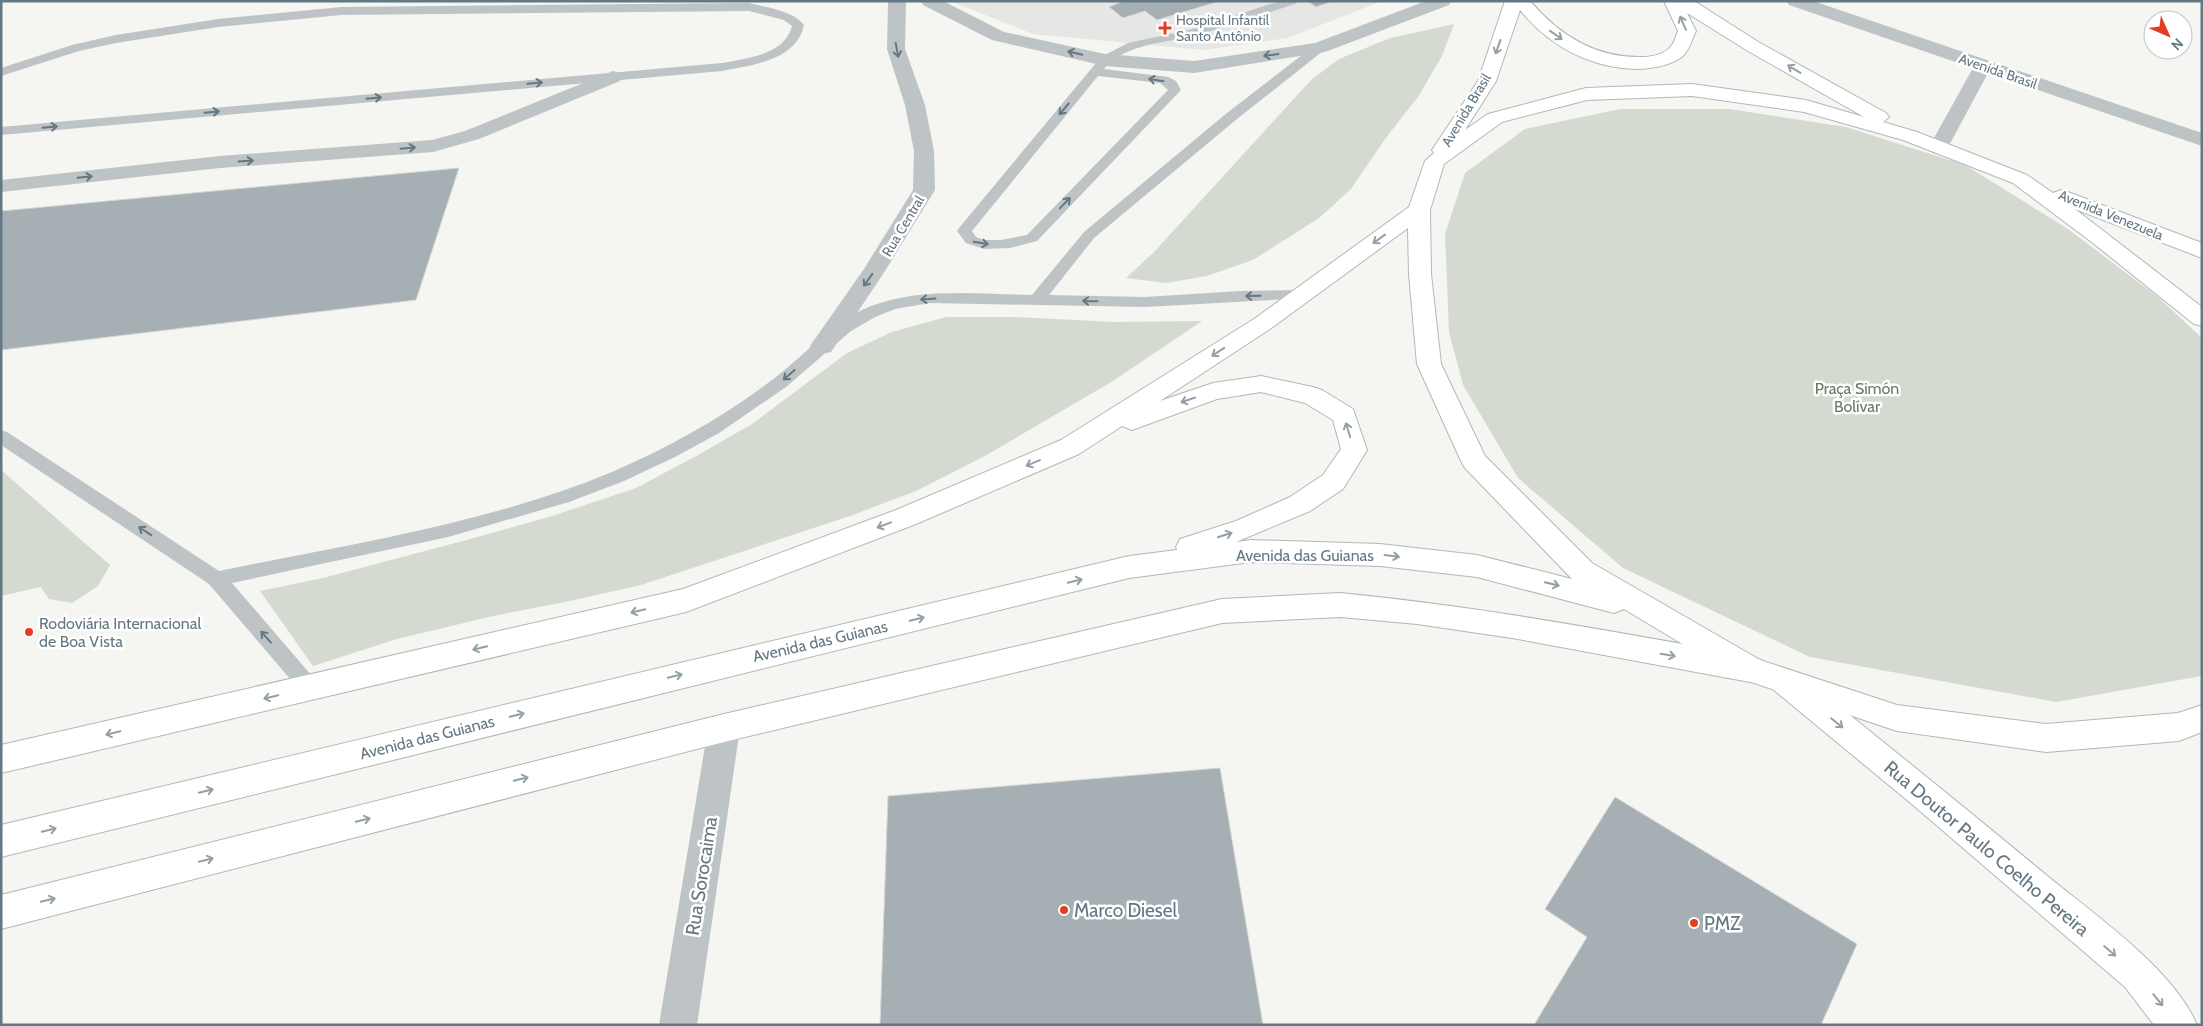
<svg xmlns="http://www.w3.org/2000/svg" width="2203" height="1026" viewBox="0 0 2203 1026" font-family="Cabin,sans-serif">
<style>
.built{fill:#e6e6e5}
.green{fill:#d5dad0}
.building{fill:#a6b0b4;stroke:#d6d6d4}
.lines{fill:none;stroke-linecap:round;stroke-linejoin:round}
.secondary-casing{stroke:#b0b7ba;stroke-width:2}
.highway-casing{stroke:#b3b7ba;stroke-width:2}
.lane{fill:#bec3c6;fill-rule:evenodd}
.street{fill:#bec3c6;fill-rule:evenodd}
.secondary{fill:#fff;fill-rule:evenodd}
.highway{fill:#fff;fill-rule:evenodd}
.oneway{stroke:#92a0a8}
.oneway2{stroke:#647883}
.poi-dot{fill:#e43e22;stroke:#fff;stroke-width:2}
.labels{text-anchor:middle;stroke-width:5;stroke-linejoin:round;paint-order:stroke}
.far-poi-label{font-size:14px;fill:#647883;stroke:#fff;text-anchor:start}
.far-street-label{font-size:14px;fill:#647883;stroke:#fff}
.park-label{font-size:16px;fill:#697a63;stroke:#fff}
.street-label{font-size:16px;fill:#647883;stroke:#fff}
.poi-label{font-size:16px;fill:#647883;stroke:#fff;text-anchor:start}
.near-street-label{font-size:19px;fill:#647883;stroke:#fff}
.near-poi-label{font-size:19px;fill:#647883;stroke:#fff;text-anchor:start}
</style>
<rect width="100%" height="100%" fill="#f5f5f1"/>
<polygon class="built" points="950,1 1382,1 1288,38 1203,50 1033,34"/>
<g class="green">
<polygon points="1454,24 1442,56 1418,97 1385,139 1351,189 1319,218 1253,260 1207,276 1166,283 1126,278 1154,252 1311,80 1339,59 1390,38"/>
<polygon points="1620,109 1729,109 1846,127 1965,165 2068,229 2158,297 2202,338 2202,676 2056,702 1810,657 1623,568 1518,478 1463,385 1449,332 1445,234 1465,173 1525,129"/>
<polygon points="946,317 1015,317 1114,322 1202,321 1113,381 985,456 916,491 853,515 641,585 565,602 493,616 397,639 313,666 260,591 323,578 474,538 552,516 636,488 698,455 752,424 847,353 892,332"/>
<polygon points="1,470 110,565 98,586 72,603 49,599 41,587 1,596"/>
</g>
<g class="building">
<polygon points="1123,1 1220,1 1157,20 1145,11 1123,18 1109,7"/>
<polygon points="1307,1 1334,1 1316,7"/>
<polygon points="459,168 416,300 1,350 1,211"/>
<polygon points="1220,768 1263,1025 880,1025 888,796"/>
<polygon points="1615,797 1857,944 1821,1025 1534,1025 1587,937 1545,909"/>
</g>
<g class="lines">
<g class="secondary-casing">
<g id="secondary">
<path d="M1340 593C1478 606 1614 632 1750 656L1761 660 1765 669 1761 678 1750 682 1512 638 1417 624 1340 617 1222 623 724 742 1 929V895L724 714 1222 599Z"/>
<path d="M1786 669 1797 673C1880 739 1963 806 2045 874 2092 913 2173 968 2197 1025H2154L2125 987 1913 805 1775 691 1771 682 1775 673Z"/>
</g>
</g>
<g class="highway-casing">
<path id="highway" d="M1505 1H1530C1559 35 1595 58 1641 57 1651 57 1665 55 1672 45 1675 41 1676 35 1678 31L1664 1H1694L1760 43 1886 113 1889 117 1883 122 1917 132 2027 175 2053 193 2061 190 2068 192 2202 243V258L2075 209 2202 307V326L2194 324 2093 243 2013 183 1903 140 1804 112 1692 96 1587 100 1502 122 1444 164 1430 210 1431 274 1441 364 1485 456 1592 563 1760 660 1897 705 2046 724 2178 713 2202 705V732L2179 741 2046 752 1897 731 1739 678 1624 609 1614 613 1477 577 1380 566 1251 562 1129 578 1 857V825L1129 556 1177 550 1176 547 1180 539 1236 521 1290 497 1323 475 1341 449 1333 420 1305 403 1261 392 1217 399 1132 430 1122 426 1079 454 916 524 686 612 1 773V745L683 589 896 510 1061 440 1254 319 1409 207 1425 161 1434 153 1432 150 1478 81ZM1520 10C1550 47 1592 69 1640 69 1655 68 1673 65 1684 55 1690 48 1692 39 1696 31L1687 13 1748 51 1864 117 1806 100 1692 84 1586 88 1488 114 1465 130 1496 81ZM1408 228 1409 274 1417 364 1461 461 1465 468 1572 579 1477 555 1380 544 1251 540 1236 542 1310 511 1343 489 1367 450 1353 409 1322 390 1313 387 1261 376 1213 383 1160 401 1270 329Z"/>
</g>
<g class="lane">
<path d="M1280 1H1299L1297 3C1265 14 1233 25 1201 34 1170 43 1126 42 1104 69L1168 77 1176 81 1181 90 1037 241 1010 248 984 249 966 243 957 231 959 228 1101 57 1128 43 1193 29ZM1098 76 1160 83 1168 90 1027 235 1001 240H984L976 237 972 231Z"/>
<path d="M749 3C767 8 792 10 804 25 796 61 752 65 722 71L1 135V127L722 63C747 58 785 55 792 26L784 20 749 11 341 15 218 27 116 43 79 51 1 76V68L72 45 116 35 218 19 341 7Z"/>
<path d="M1319 44 1323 45 1325 48 1323 51 1237 119 1094 238 1049 295 1145 297 1240 291 1301 290 1307 292 1309 295 1307 298 1145 307 930 303 895 309 875 317 851 331 786 387 719 433 677 456 624 481 569 502 448 537 232 583 317 682 321 688 317 694 310 697 303 694 209 584 1 445V430L7 432 219 571C350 544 487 524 612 472 670 447 726 416 776 377 807 353 833 321 871 306 922 287 979 294 1032 295L1084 232 1227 113 1315 45Z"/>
</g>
<g class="street">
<polygon points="888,1 906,1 905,49 925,105 934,151 935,190 885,271 831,352 822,354 813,352 810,346 864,269 913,190 914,151 905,105 887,49"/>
<polygon points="921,1 943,1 1004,32 1105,54 1194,61 1315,43 1426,1 1451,1 1449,5 1325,52 1194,73 1105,66 992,40 923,5"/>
<polygon points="1787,1 1813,1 2202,133 2202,146 1988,73 1946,151 1939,153 1932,151 1929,147 1973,68 1789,5"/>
<polygon points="613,71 620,73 622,77 620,81 479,139 433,152 220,168 1,192 1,180 220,156 432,140 465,131"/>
<polygon points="724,714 735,718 740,728 697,1025 659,1025 708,728 713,718"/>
</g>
<use href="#secondary" class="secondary"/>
<use href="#highway" class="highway"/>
</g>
<defs><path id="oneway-shaft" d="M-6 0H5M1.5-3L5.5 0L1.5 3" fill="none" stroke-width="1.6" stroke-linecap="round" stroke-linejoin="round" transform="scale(1.25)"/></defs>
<g class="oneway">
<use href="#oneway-shaft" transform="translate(1683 23) rotate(-114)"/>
<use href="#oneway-shaft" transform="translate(1556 35) rotate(35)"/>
<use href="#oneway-shaft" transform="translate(1498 47) rotate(109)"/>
<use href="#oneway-shaft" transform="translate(1794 69) rotate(-149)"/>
<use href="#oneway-shaft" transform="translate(1379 239) rotate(144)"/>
<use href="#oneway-shaft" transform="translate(1218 352) rotate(147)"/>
<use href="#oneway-shaft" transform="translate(1188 400) rotate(161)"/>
<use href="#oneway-shaft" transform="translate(1348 430) rotate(-107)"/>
<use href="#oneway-shaft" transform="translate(1033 463) rotate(157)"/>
<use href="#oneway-shaft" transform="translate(884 525) rotate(159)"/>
<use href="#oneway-shaft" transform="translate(1225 535) rotate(-18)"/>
<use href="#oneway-shaft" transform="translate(1392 556) rotate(7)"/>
<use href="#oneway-shaft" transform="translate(1075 581) rotate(-14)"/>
<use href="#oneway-shaft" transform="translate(1552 584) rotate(14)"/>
<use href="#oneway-shaft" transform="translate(638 611) rotate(167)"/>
<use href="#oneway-shaft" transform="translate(917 619) rotate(-13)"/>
<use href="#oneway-shaft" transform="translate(480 648) rotate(167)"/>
<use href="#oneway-shaft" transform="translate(1668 655) rotate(10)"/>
<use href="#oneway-shaft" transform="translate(675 676) rotate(-14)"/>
<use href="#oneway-shaft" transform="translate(271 697) rotate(167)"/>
<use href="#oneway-shaft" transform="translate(517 715) rotate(-14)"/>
<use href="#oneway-shaft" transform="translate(1837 723) rotate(39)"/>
<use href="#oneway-shaft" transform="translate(113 733) rotate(167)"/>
<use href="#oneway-shaft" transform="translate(521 779) rotate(-14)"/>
<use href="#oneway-shaft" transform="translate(206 791) rotate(-14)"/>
<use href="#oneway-shaft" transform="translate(363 820) rotate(-14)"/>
<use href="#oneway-shaft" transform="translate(49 830) rotate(-14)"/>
<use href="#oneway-shaft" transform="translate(206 860) rotate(-14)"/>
<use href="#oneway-shaft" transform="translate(48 900) rotate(-14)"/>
<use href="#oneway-shaft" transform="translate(2110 951) rotate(40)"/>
<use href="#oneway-shaft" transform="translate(2158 1000) rotate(51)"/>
</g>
<g class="oneway2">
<use href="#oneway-shaft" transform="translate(897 50) rotate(79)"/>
<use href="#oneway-shaft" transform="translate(1075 53) rotate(-167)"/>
<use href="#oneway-shaft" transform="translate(1271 55) rotate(172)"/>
<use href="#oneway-shaft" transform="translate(1156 80) rotate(-171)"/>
<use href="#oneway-shaft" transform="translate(535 83) rotate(-5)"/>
<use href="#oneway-shaft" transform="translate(374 98) rotate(-5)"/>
<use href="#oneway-shaft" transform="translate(1064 109) rotate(130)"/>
<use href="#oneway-shaft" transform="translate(212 112) rotate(-5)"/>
<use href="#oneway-shaft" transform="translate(50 127) rotate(-5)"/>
<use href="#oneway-shaft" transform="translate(408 148) rotate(-5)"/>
<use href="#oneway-shaft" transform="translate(246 161) rotate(-4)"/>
<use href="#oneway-shaft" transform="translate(85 177) rotate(-6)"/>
<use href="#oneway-shaft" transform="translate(1065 203) rotate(-46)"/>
<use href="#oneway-shaft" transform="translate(981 243) rotate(10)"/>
<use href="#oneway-shaft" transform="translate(868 280) rotate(125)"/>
<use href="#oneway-shaft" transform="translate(1253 296) rotate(179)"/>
<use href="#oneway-shaft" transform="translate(928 299) rotate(176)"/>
<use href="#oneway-shaft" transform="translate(1090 301) rotate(-179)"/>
<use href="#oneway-shaft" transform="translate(789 375) rotate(139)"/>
<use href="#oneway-shaft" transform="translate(145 531) rotate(-146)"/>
<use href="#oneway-shaft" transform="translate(266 637) rotate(-131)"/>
</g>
<g class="poi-dot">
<path d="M1162.5 20.5h5v5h5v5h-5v5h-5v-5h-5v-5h5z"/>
<circle cx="29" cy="632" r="5"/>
<circle cx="1064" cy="910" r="5"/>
<circle cx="1694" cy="923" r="5"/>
</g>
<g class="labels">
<g class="far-poi-label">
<text x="1176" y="25">Hospital Infantil<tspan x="1176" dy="16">Santo Antônio</tspan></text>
</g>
<g class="far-street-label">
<text transform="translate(1998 71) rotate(19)" y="5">Avenida Brasil</text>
<text transform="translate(1466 110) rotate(-59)" y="5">Avenida Brasil</text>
<text transform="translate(2111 215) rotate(22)" y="5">Avenida Venezuela</text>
<text transform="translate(903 226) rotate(-59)" y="5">Rua Central</text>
</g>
<g class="park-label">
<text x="1857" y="394">Praça Simón<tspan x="1857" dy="18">Bolívar</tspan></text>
</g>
<g class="street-label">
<text x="1305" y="561">Avenida das Guianas</text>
<text transform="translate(820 641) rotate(-13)" y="6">Avenida das Guianas</text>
<text transform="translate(427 737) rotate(-14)" y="6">Avenida das Guianas</text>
</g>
<g class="poi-label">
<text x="39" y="629">Rodoviária Internacional<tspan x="39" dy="18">de Boa Vista</tspan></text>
</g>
<g class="near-street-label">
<text transform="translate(1987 848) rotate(40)" y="7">Rua Doutor Paulo Coelho Pereira</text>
<text transform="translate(701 876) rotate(-81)" y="7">Rua Sorocaima</text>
</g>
<g class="near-poi-label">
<text x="1074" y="917">Marco Diesel</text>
<text x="1704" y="930">PMZ</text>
</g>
</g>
<rect width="2203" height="1026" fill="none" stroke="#647883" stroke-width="5"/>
<g transform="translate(2168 35) rotate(135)"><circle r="24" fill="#ffffff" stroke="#c1c9cd"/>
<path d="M0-4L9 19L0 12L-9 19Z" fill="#e43e22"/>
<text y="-8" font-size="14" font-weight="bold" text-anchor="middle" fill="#647883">N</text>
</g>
</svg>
